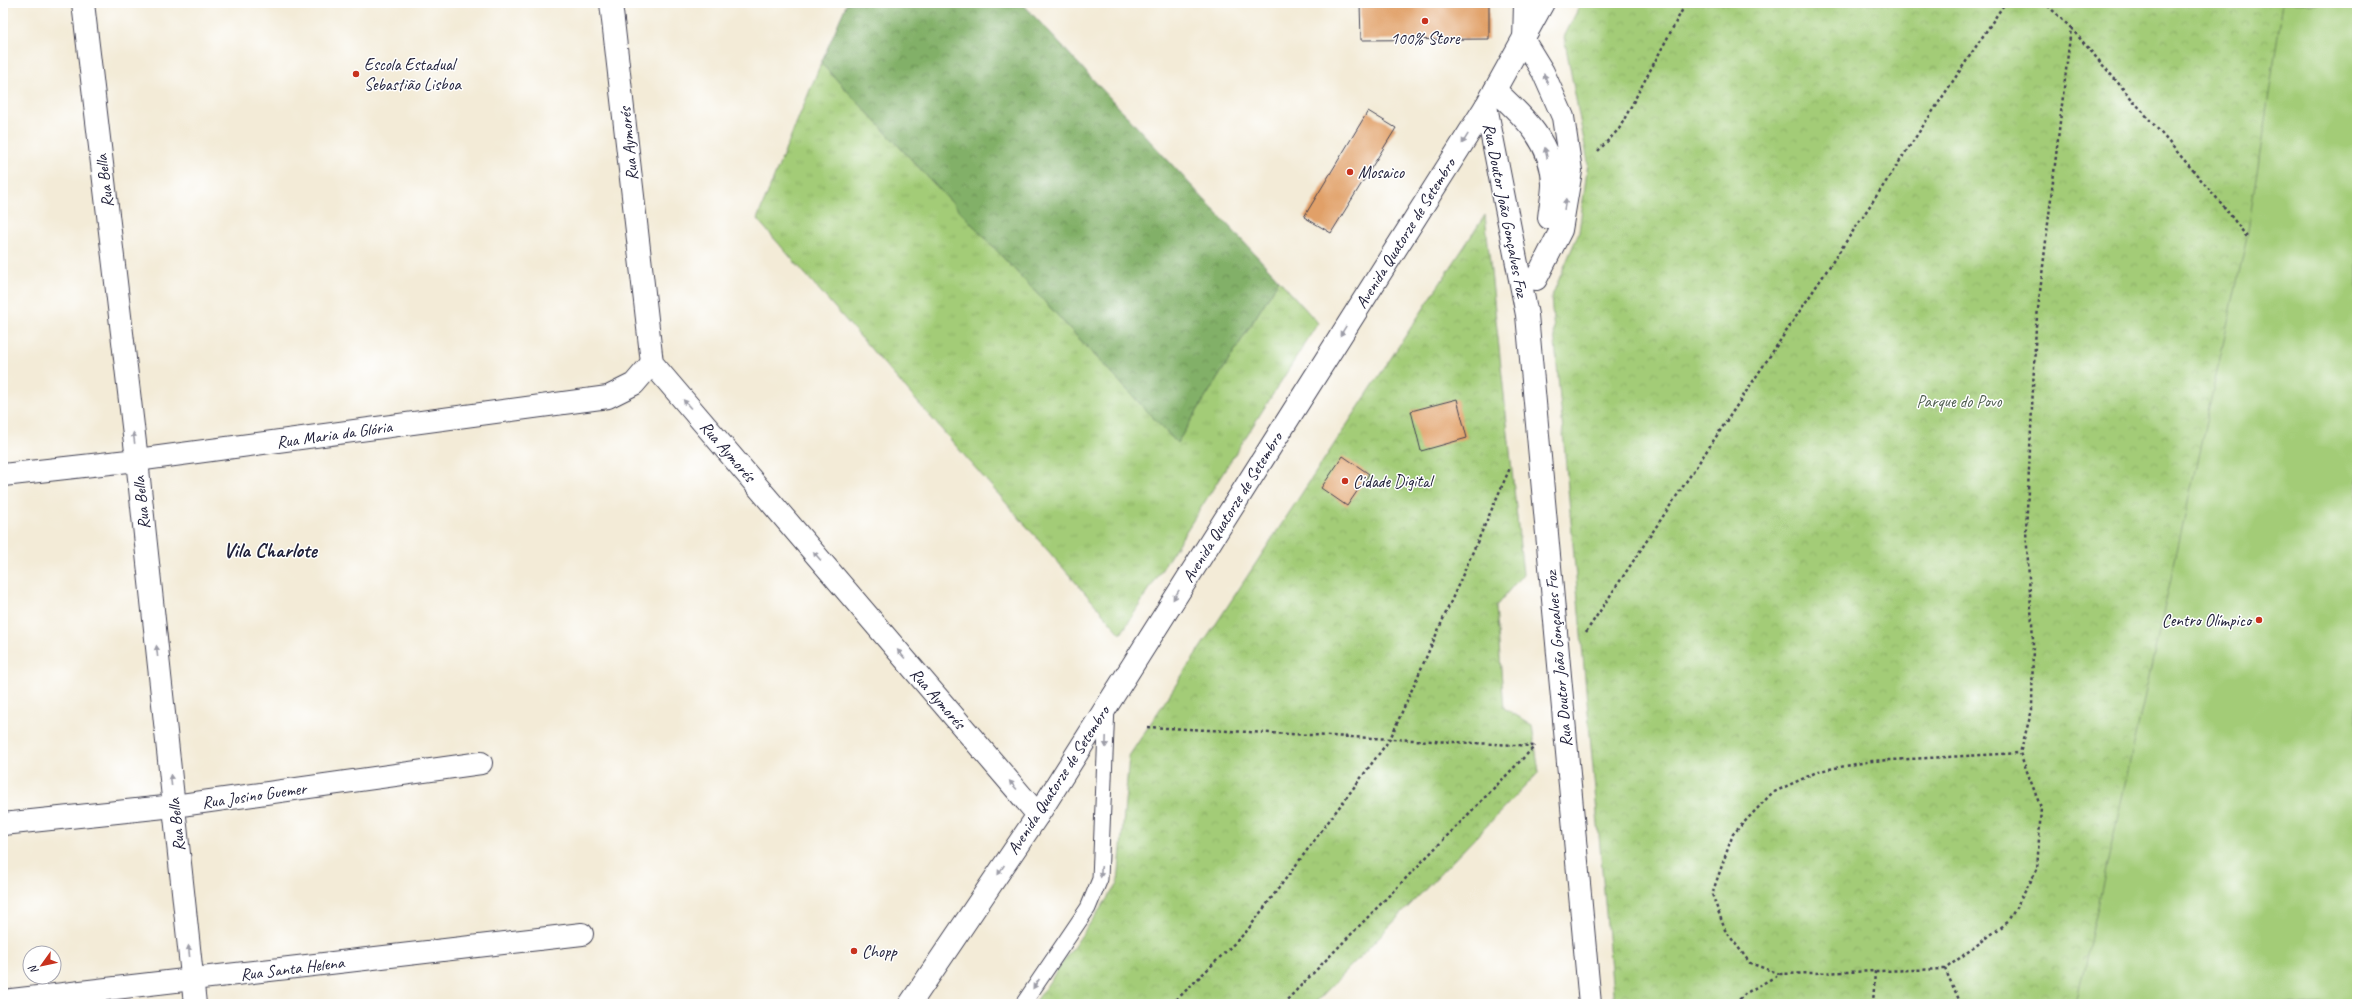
<svg xmlns="http://www.w3.org/2000/svg" width="2360" height="1007" viewBox="0 0 2360 1007" font-family="Caveat,sans-serif">
<style>
.grass{fill:url(#grass-tufts);stroke:#627759}
.forest{fill:url(#forest-crowns);stroke:#526952}
.park{fill:url(#park-crowns);stroke:#627759}
.pitch{fill:#a3cc77;stroke:#627759}
.building{fill:#e1a068}
.lines{fill:none;stroke-linecap:round;stroke-linejoin:round}
.service-casing{stroke:#414052;stroke-width:17}
.minor-casing{stroke:#414052;stroke-width:24}
.tertiary-casing{stroke:#414052;stroke-width:24}
.path{stroke:#414052;stroke-width:2.5;stroke-dasharray:3 3;stroke-linecap:butt}
.service{stroke:#fff;stroke-width:15}
.minor{stroke:#fff;stroke-width:22}
.tertiary{stroke:#fff;stroke-width:22}
.oneway{fill:#9c9ca7}
.poi-dot{fill:#c8321e;stroke:#fff;stroke-width:1.5}
.labels{text-anchor:middle;stroke-width:3;stroke-linejoin:round;paint-order:stroke}
.poi-label{font-size:17px;fill:#22223b;stroke:#fff;text-anchor:start}
.street-label{font-size:17px;fill:#22223b;stroke:#fff}
.park-label{font-size:17px;fill:#4f5e50;stroke:#fff}
.district-label{font-size:21px;font-weight:bold;fill:#22223b;stroke:#fff}
</style>
<defs>
<pattern id="grass-tufts" width="24" height="20" patternUnits="userSpaceOnUse"><rect width="24" height="20" fill="#a3cc77"/><path d="M3 7l-1-3M5 7V3M7 7l1-3M15 17l-1-3M17 17v-4M19 17l1-3" fill="none" stroke="#8caf68"/></pattern>
<pattern id="forest-crowns" width="20" height="18" patternUnits="userSpaceOnUse"><rect width="20" height="18" fill="#82b068"/><path d="M2 6a3 3 0 1 1 6 0M12 15a3 3 0 1 1 6 0" fill="none" stroke="#6a8f57"/></pattern>
<pattern id="park-crowns" width="20" height="18" patternUnits="userSpaceOnUse"><rect width="20" height="18" fill="#a3cc77"/><path d="M2 6a3 3 0 1 1 6 0M12 15a3 3 0 1 1 6 0" fill="none" stroke="#8caf68"/></pattern>
</defs>
<rect width="100%" height="100%" fill="#fff"/>
<filter id="ink" filterUnits="userSpaceOnUse"><feTurbulence type="fractalNoise" baseFrequency=".025" numOctaves="2"/><feDisplacementMap in="SourceGraphic" scale="8" xChannelSelector="R" yChannelSelector="G"/><feConvolveMatrix kernelMatrix="1 2 1 2 8 2 1 2 1" color-interpolation-filters="sRGB"/></filter>
<filter id="wash" filterUnits="userSpaceOnUse"><feTurbulence type="fractalNoise" baseFrequency=".012" numOctaves="4" result="noise"/><feDisplacementMap in="SourceGraphic" scale="16" xChannelSelector="R" yChannelSelector="G"/><feGaussianBlur stdDeviation="0.9" result="paint"/><feColorMatrix in="noise" values="0 0 0 0 0 0 0 0 0 0 0 0 0 0 0 0 0 1.4 0 .05"/><feComposite in="paint" operator="in"/></filter>
<g filter="url(#wash)">
<rect width="100%" height="100%" fill="#f3ebd7"/>
<polygon class="grass" points="821,63 1177,443 1279,280 1318,323 1121,634 757,219"/>
<polygon class="forest" points="847,3 1022,3 1279,280 1177,443 821,63"/>
<g class="park">
<polygon points="1581,3 2357,3 2357,1004 1614,1004 1551,298 1579,232 1588,162 1564,37"/>
<polygon points="1485,215 1523,574 1496,606 1504,708 1532,725 1539,772 1314,1004 1034,1004 1118,883 1129,756"/>
</g>
<polygon class="pitch" points="2283,3 2357,3 2357,1004 2076,1004 2247,237"/>
<g id="blocks">
<g class="building">
<polygon points="1360,3 1489,3 1489,39 1361,40"/>
<polygon points="1368,111 1396,128 1331,233 1304,217"/>
<polygon points="1457,399 1467,438 1421,451 1411,411"/>
<polygon points="1343,456 1369,474 1347,506 1321,488"/>
</g>
</g>
</g>
<g filter="url(#ink)">
<use href="#blocks" fill-opacity="0" stroke="#414052" stroke-width="1"/>
<g class="lines">
<g class="service-casing">
<polyline id="service" points="1023,1004 1088,908 1100,879 1107,706"/>
</g>
<g class="minor-casing">
<g id="minor">
<polyline points="83,3 137,460 195,1004"/>
<polyline points="611,3 652,363 1038,815"/>
<polyline points="1524,41 1525,3"/>
<polyline points="3,475 137,460 608,397 634,384 652,363"/>
<polyline points="3,824 174,806 481,763"/>
<polyline points="3,1001 582,934"/>
</g>
</g>
<g class="tertiary-casing">
<g id="tertiary">
<polyline points="1524,41 1543,72 1563,117 1571,171 1561,230 1536,279"/>
<path d="M1495 90C1524 117 1552 142 1553 184 1553 195 1550 207 1549 218"/>
<polyline points="1486,106 1527,315 1590,1004"/>
<polyline points="910,1004 1038,815 1486,106 1543,3"/>
</g>
</g>
<g class="path">
<polyline points="2071,28 2221,203 2247,237"/>
<polyline points="1598,151 1619,129 1686,3"/>
<polyline points="1586,632 2005,3"/>
<polyline points="1147,727 1535,746"/>
<polyline points="1780,974 1750,963 1725,930 1712,894 1733,834 1772,793 1819,771 1872,761 2020,753"/>
<polyline points="1172,1004 1246,932 1390,739 1510,468"/>
<polyline points="1283,1004 1535,746"/>
<polyline points="1735,1004 1746,993 1780,974 1945,969"/>
<polyline points="1873,1004 1875,971"/>
<polyline points="1961,1004 1945,969 2008,922 2037,870 2041,808 2020,753 2032,710 2033,639 2026,531 2036,326 2071,28 2045,3"/>
</g>
<use href="#service" class="service"/>
<use href="#minor" class="minor"/>
<use href="#tertiary" class="tertiary"/>
</g>
<defs><path id="oneway-solid" d="M-6-.8H1V-3.2L6.5 0L1 3.2V.8H-6Z"/></defs>
<g class="oneway">
<use href="#oneway-solid" transform="translate(1546 79) rotate(-114)"/>
<use href="#oneway-solid" transform="translate(1465 139) rotate(122)"/>
<use href="#oneway-solid" transform="translate(1546 153) rotate(-103)"/>
<use href="#oneway-solid" transform="translate(1565 204) rotate(-81)"/>
<use href="#oneway-solid" transform="translate(1343 331) rotate(122)"/>
<use href="#oneway-solid" transform="translate(687 404) rotate(-131)"/>
<use href="#oneway-solid" transform="translate(134 438) rotate(-97)"/>
<use href="#oneway-solid" transform="translate(817 556) rotate(-131)"/>
<use href="#oneway-solid" transform="translate(1176 595) rotate(122)"/>
<use href="#oneway-solid" transform="translate(157 651) rotate(-96)"/>
<use href="#oneway-solid" transform="translate(901 654) rotate(-131)"/>
<use href="#oneway-solid" transform="translate(1106 742) rotate(92)"/>
<use href="#oneway-solid" transform="translate(171 780) rotate(-96)"/>
<use href="#oneway-solid" transform="translate(1013 785) rotate(-131)"/>
<use href="#oneway-solid" transform="translate(1001 870) rotate(124)"/>
<use href="#oneway-solid" transform="translate(1101 872) rotate(93)"/>
<use href="#oneway-solid" transform="translate(189 951) rotate(-96)"/>
<use href="#oneway-solid" transform="translate(1036 984) rotate(124)"/>
</g>
</g>
<g class="poi-dot">
<circle cx="1425" cy="21" r="4"/>
<circle cx="356" cy="74" r="4"/>
<circle cx="1350" cy="172" r="4"/>
<circle cx="1345" cy="481" r="4"/>
<circle cx="2259" cy="620" r="4"/>
<circle cx="854" cy="951" r="4"/>
</g>
<g class="labels">
<g class="poi-label">
<text x="1425" y="44" text-anchor="middle">100% Store</text>
<text x="364" y="70">Escola Estadual<tspan x="364" dy="20">Sebastião Lisboa</tspan></text>
<text x="1358" y="178">Mosaico</text>
<text x="1353" y="487">Cidade Digital</text>
<text x="2251" y="626" text-anchor="end">Centro Olímpico</text>
<text x="862" y="957">Chopp</text>
</g>
<g class="street-label">
<text transform="translate(628 144) rotate(-96)" y="6">Rua Aymorés</text>
<text transform="translate(104 181) rotate(-97)" y="6">Rua Bella</text>
<text transform="translate(1506 210) rotate(79)" y="6">Rua Doutor João Gonçalves Foz</text>
<text transform="translate(1405 233) rotate(-58)" y="6">Avenida Quatorze de Setembro</text>
<text transform="translate(334 434) rotate(-8)" y="6">Rua Maria da Glória</text>
<text transform="translate(728 451) rotate(49)" y="6">Rua Aymorés</text>
<text transform="translate(141 503) rotate(-96)" y="6">Rua Bella</text>
<text transform="translate(1232 507) rotate(-58)" y="6">Avenida Quatorze de Setembro</text>
<text transform="translate(1558 659) rotate(-95)" y="6">Rua Doutor João Gonçalves Foz</text>
<text transform="translate(938 698) rotate(49)" y="6">Rua Aymorés</text>
<text transform="translate(1058 780) rotate(-57)" y="6">Avenida Quatorze de Setembro</text>
<text transform="translate(254 795) rotate(-8)" y="6">Rua Josino Guemer</text>
<text transform="translate(176 825) rotate(-96)" y="6">Rua Bella</text>
<text transform="translate(292 968) rotate(-7)" y="6">Rua Santa Helena</text>
</g>
<g class="park-label">
<text x="1959" y="407">Parque do Povo</text>
</g>
<g class="district-label">
<text x="270" y="557">Vila Charlote</text>
</g>
</g>
<rect width="2360" height="1007" fill="none" stroke="#fff" stroke-width="16"/>
<g transform="translate(42 965) rotate(237)"><circle r="19" fill="#ffffff" stroke="#a7a7b1"/>
<path d="M0-3L7 15L0 10L-7 15Z" fill="#c8321e"/>
<text y="-6" font-size="11" font-weight="bold" text-anchor="middle" fill="#22223b">N</text>
</g>
</svg>
